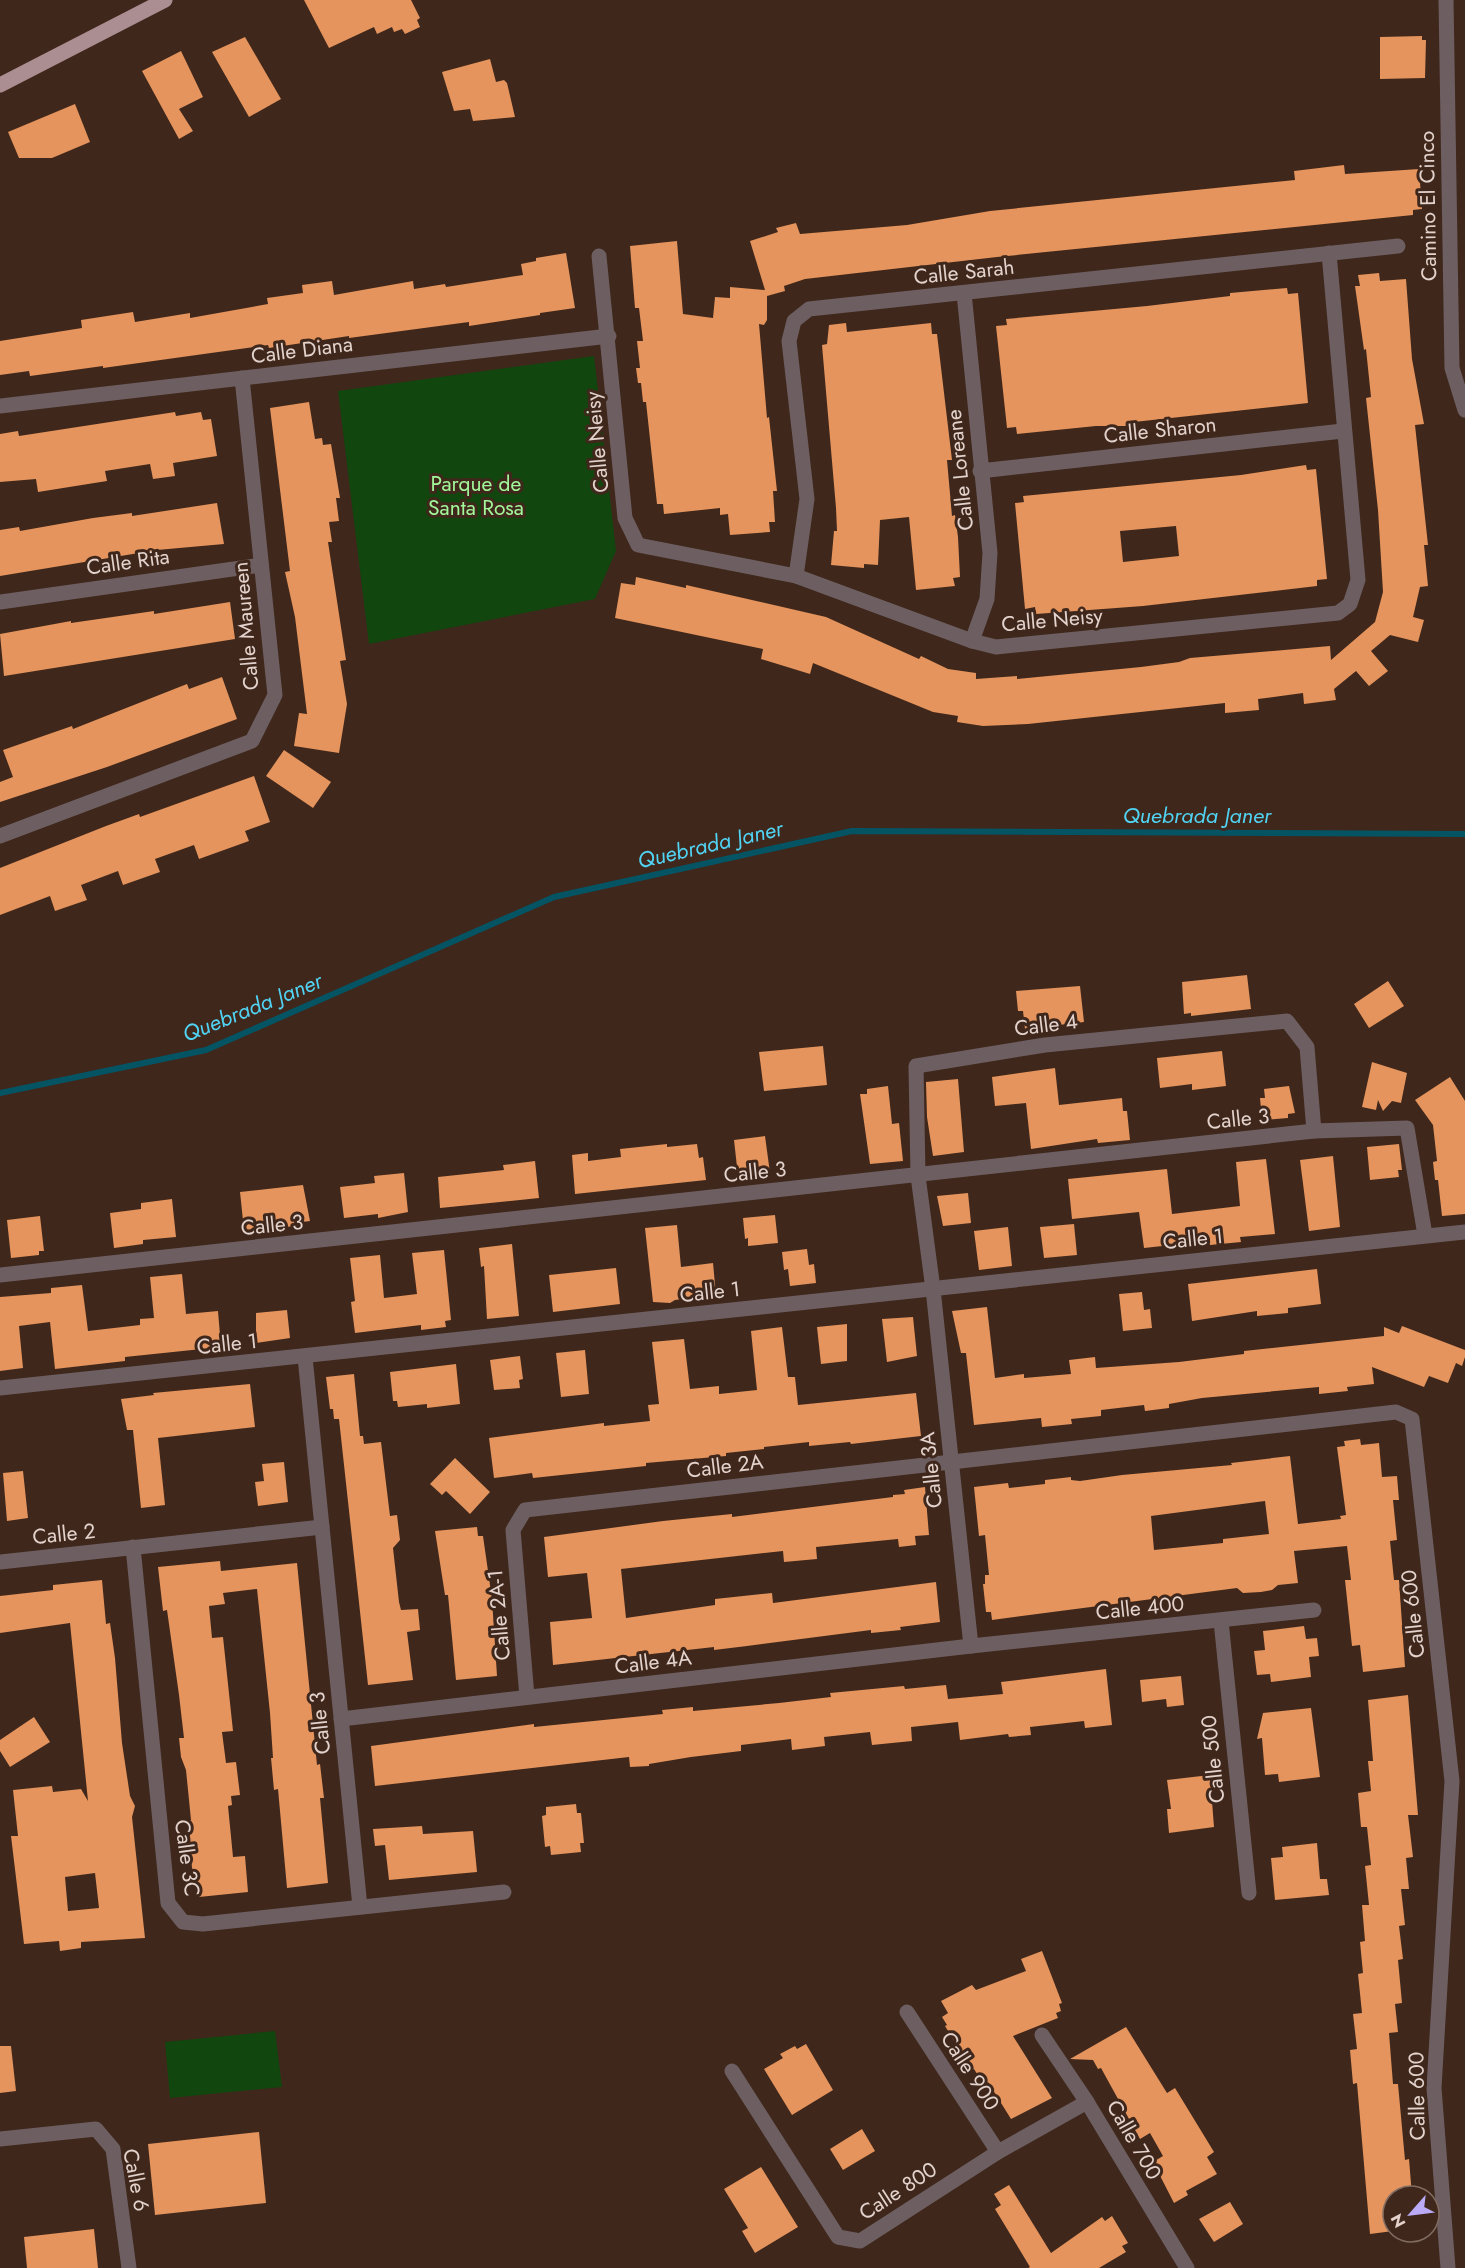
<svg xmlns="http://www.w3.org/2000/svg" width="1465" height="2268" viewBox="0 0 1465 2268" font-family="Jost,sans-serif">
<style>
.green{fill:#11470e}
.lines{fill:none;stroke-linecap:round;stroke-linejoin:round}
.stream{stroke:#045464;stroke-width:6}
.building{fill:#e4945c;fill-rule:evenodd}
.minor{stroke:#6d5f61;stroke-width:15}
.major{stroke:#ab8e92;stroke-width:15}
.labels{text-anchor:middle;stroke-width:6;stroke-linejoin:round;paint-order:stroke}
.street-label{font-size:21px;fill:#e3d3cc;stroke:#3f271c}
.park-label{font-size:21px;fill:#a1f799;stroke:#3f271c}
.water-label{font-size:22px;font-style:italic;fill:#51d3f3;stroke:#3f271c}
</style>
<rect width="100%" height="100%" fill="#3f271c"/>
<g class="green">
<polygon points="594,356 616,551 595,599 369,644 338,391"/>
<polygon points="275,2031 282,2087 170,2098 165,2042"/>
</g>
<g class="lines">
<polyline class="stream" points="0,1093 206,1050 554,897 852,831 1465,834"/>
</g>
<g class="building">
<polygon points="304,0 411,0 420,18 417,20 420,27 405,34 402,29 394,32 392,27 377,34 374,27 329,48"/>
<polygon points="1422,36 1422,40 1426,40 1425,78 1380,79 1380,37"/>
<polygon points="245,37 281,99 249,117 212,52"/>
<polygon points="181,51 203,97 179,109 193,131 179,139 142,71"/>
<polygon points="490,59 496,82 504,80 507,83 515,117 473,121 470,109 454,111 442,72"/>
<polygon points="75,104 90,142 52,158 19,158 8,132"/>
<polygon points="1344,165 1345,174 1419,169 1422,209 1413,210 1413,215 997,257 805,279 784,286 785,291 767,296 767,320 764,325 759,324 767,418 769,417 777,491 773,491 775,522 769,522 770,532 730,535 728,514 720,515 720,508 664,514 663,504 657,504 646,402 643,402 641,383 638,383 636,368 640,368 637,341 643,341 639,308 635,308 630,246 677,241 683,314 713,318 715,297 730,298 730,287 765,290 750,241 778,232 776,228 796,223 800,234 907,225 990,211 1295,180 1294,171"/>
<polygon points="566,253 575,308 540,313 540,315 469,326 469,322 349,338 349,336 269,348 268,345 103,368 103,366 30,376 29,371 0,375 0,341 82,328 81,320 133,312 135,322 190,313 190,318 268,304 267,298 303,293 302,285 332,281 334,295 413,281 414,289 445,284 446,287 523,275 521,264 536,261 536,258"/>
<polygon points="1379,273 1380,281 1406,279 1412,359 1424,424 1415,425 1428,545 1424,545 1428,586 1420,587 1413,617 1424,620 1418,642 1390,635 1371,651 1388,671 1369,686 1356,671 1334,689 1336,700 1304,704 1303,693 1258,699 1259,710 1225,713 1225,703 1028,724 983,726 957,722 958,716 933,712 813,663 810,674 761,659 763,649 615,618 621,583 635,585 636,577 686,588 686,585 708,590 826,617 919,659 921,656 948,669 976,673 976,679 1017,676 1017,679 1141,667 1179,662 1190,658 1330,646 1331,660 1375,622 1383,592 1378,510 1366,398 1371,397 1366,349 1364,350 1355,286 1360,286 1358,275"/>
<polygon points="1287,288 1288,294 1298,293 1308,403 1134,422 1125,426 1096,426 1017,434 1016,427 1007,428 996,326 1007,325 1006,319 1147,306 1230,296 1230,293"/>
<polygon points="846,323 847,332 931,323 932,334 937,334 952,460 947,460 952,516 955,515 958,537 960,577 953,578 955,586 916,590 909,517 880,520 878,565 864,564 864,568 831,565 834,531 837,531 836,508 822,345 827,344 829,325"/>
<polygon points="309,402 315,439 322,438 323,445 331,444 340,498 336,498 339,521 329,522 332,542 328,542 346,660 340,661 347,704 339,753 294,746 299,713 307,714 295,617 285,572 290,571 270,408"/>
<polygon points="175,412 176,416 201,412 203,420 211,419 217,456 173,463 175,476 153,479 150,464 105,471 107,481 38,492 36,479 0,482 0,434 18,431 19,436"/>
<path d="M1306 465 1307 470 1316 469 1327 579 1317 580V586L1143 606 1036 614 1035 607 1025 609 1015 503 1024 502 1023 496 1241 475ZM1176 526 1179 556 1123 562 1120 531Z"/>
<polygon points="217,503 224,544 157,550 0,576 0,530 19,527 20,531 93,518 132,513 132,516"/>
<polygon points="230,602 235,639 4,676 0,634 71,621 71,623 154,611 154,614"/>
<polygon points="222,677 237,719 107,767 0,802 0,782 13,777 3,750 72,726 73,729 187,684 189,689"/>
<polygon points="284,750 331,782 313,808 266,776"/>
<polygon points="254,776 270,822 245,831 249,841 199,859 194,845 155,859 160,872 123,885 118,871 81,885 87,900 55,911 50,896 0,915 0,868 106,826 139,814 140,817"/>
<polygon points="1247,975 1251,1009 1191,1016 1191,1013 1184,1014 1182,982"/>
<polygon points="1388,981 1404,1006 1369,1028 1354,1004"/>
<polygon points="1080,986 1084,1022 1025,1029 1023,1011 1018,1011 1016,991"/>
<polygon points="823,1046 827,1085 764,1091 759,1052"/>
<polygon points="1222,1051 1226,1086 1192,1090 1192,1084 1160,1088 1157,1058"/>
<polygon points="1372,1062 1407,1073 1401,1103 1392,1101 1383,1111 1378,1100 1376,1110 1362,1107"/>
<polygon points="1055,1068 1059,1105 1122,1098 1123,1111 1127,1111 1130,1140 1098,1143 1097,1139 1031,1149 1026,1103 995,1106 992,1077"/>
<polygon points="1450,1077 1465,1101 1465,1214 1442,1216 1438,1180 1435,1180 1433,1162 1437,1161 1433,1125 1415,1100"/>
<polygon points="958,1079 964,1152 933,1156 927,1117 926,1082"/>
<polygon points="888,1086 892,1124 899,1123 903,1161 870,1164 860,1094 867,1094 867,1089"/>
<polygon points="1289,1086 1295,1113 1288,1114 1288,1118 1262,1120 1260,1098 1265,1098 1264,1089"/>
<polygon points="765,1136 770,1173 738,1176 734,1140"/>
<polygon points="667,1144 667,1147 697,1144 699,1158 703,1157 706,1180 575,1194 572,1155 588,1153 588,1161 621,1157 620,1149"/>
<polygon points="1399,1144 1402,1170 1398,1170 1399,1177 1370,1180 1367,1147"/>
<polygon points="1333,1156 1340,1227 1309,1231 1300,1160"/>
<polygon points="1266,1159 1275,1234 1240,1237 1241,1242 1210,1245 1209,1241 1144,1248 1139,1212 1072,1219 1068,1179 1167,1169 1172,1214 1240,1206 1236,1162"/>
<polygon points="535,1161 539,1198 440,1208 438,1177 504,1170 503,1165"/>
<polygon points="404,1173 408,1212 378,1218 378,1214 344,1218 340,1187 375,1183 374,1176"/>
<polygon points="303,1185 310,1221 296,1223 297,1226 244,1230 240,1192"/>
<polygon points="968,1193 971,1223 943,1226 937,1196"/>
<polygon points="172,1199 176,1237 143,1240 143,1244 114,1248 110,1213 141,1209 141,1203"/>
<polygon points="775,1215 778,1243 748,1246 748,1238 745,1239 743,1218"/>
<polygon points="40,1216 44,1251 39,1251 39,1255 11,1258 7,1220"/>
<polygon points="1074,1224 1077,1255 1044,1258 1040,1227"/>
<polygon points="677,1225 681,1267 713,1263 716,1295 675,1300 670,1303 653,1302 645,1228"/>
<polygon points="1008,1227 1012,1266 979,1270 974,1231"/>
<polygon points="512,1244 519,1316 487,1319 484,1266 481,1267 479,1248"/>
<polygon points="807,1249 809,1265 814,1264 816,1283 790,1286 788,1269 784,1270 782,1252"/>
<polygon points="444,1250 451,1320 445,1321 446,1327 421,1330 421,1325 355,1333 351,1302 355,1301 350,1258 380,1255 384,1298 417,1294 412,1253"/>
<polygon points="616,1268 620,1304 553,1312 549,1275"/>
<polygon points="1317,1269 1321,1304 1288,1308 1288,1313 1257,1316 1257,1311 1192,1321 1188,1284"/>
<polygon points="182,1274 186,1314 218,1311 221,1347 125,1357 125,1361 55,1369 50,1322 19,1326 23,1368 0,1371 0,1297 51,1293 51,1288 82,1285 88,1331 140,1325 140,1319 154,1318 150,1277"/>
<polygon points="1142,1292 1144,1310 1150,1309 1152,1328 1123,1331 1119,1294"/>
<polygon points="987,1307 995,1378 1024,1374 1024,1378 1071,1374 1069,1360 1095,1357 1096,1368 1179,1362 1244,1354 1244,1351 1384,1336 1384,1327 1399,1333 1402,1326 1465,1350 1465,1357 1462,1366 1456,1363 1448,1383 1429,1376 1424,1387 1372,1367 1374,1384 1347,1387 1348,1391 1319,1394 1319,1387 1202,1398 1169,1404 1169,1408 1145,1411 1144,1405 1101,1410 1101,1416 1071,1419 1072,1424 1042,1427 1041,1418 974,1425 966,1353 961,1353 952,1311"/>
<polygon points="287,1310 290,1338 256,1343 256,1313"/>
<polygon points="913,1317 917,1356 887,1362 882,1319"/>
<polygon points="847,1324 847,1361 821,1364 817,1327"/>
<polygon points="782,1327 788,1377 795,1377 798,1405 916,1393 921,1436 851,1444 850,1442 809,1446 809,1442 764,1447 764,1449 726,1453 726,1456 646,1463 646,1466 533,1478 532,1473 494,1478 489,1438 604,1423 604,1426 650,1421 648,1405 659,1404 652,1342 684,1339 690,1389 719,1386 719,1394 757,1390 751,1331"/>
<polygon points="585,1350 589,1394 561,1397 556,1353"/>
<polygon points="520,1356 523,1379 519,1380 520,1388 494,1390 490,1360"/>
<polygon points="456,1364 460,1404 427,1408 427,1404 398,1407 397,1401 393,1401 390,1372"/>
<polygon points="354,1374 360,1436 363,1436 364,1444 381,1442 390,1516 397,1515 400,1540 393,1548 399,1602 401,1610 418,1609 420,1630 407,1632 413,1680 368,1685 339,1419 334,1419 333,1409 330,1409 326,1377"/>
<polygon points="250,1384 255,1427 158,1438 165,1505 141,1508 133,1430 127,1430 121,1399 154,1395 153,1393"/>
<path d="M1360 1439 1361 1445 1379 1443 1382 1477 1397 1476 1399 1500H1393L1397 1540 1390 1541 1394 1580H1399L1405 1667 1363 1672 1360 1645 1352 1646 1345 1580H1351L1347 1546 1294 1551 1298 1583 1278 1585 1272 1590 1261 1592 1243 1593 1237 1588 992 1620 991 1612H986L983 1584H985V1575H989L985 1535 979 1536 974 1487 1008 1483 1009 1488 1045 1484V1480L1071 1477V1480L1080 1481 1122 1475 1232 1465 1231 1463 1290 1456 1298 1524 1341 1519 1340 1516 1346 1515 1337 1447 1345 1446 1344 1441ZM1265 1501 1269 1534 1223 1539V1543L1154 1550 1151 1516Z"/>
<polygon points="455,1458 490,1492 470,1514 446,1491 442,1495 430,1484"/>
<polygon points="284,1462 288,1502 258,1506 255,1482 264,1481 262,1464"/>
<polygon points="23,1471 28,1518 7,1521 3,1473"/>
<polygon points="925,1487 929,1535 915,1536 916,1545 899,1547 898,1539 816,1547 817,1559 784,1562 783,1551 621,1569 626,1618 715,1605 715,1599 772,1593 773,1603 936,1582 940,1622 900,1627 901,1630 871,1633 871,1630 747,1646 714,1650 714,1647 553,1665 550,1622 592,1618 587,1573 548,1577 544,1537 663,1521 732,1514 732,1517 893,1497 893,1495 905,1494 904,1490"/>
<polygon points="477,1527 478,1536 483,1536 492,1599 497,1676 456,1680 448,1595 445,1595 435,1531"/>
<polygon points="220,1561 221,1571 297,1563 317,1765 320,1764 324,1798 320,1798 328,1883 287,1888 278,1789 274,1790 271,1758 273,1758 270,1713 257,1589 223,1593 225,1604 209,1606 212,1638 223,1637 233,1731 222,1732 226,1763 236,1762 240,1795 231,1796 232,1805 228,1806 233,1857 245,1856 248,1892 199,1897 197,1884 193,1885 189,1820 191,1820 186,1770 181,1757 179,1738 184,1738 179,1695 167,1610 163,1611 158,1567"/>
<path d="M102 1580 106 1624 110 1623 115 1658 122 1743 130 1796 135 1806 132 1817 145 1938 81 1942V1948L60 1951 59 1941 24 1944 11 1836H18L13 1790 52 1786 53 1792 81 1789 88 1801 70 1623 0 1633V1596L53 1590V1585ZM95 1873 99 1908 68 1911 65 1877Z"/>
<polygon points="1304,1626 1306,1639 1317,1638 1319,1656 1309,1657 1311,1677 1271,1682 1270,1674 1257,1675 1254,1651 1265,1650 1263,1631"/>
<polygon points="1106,1669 1112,1725 1085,1728 1084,1721 1030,1727 1031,1735 1009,1737 1008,1734 960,1740 958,1722 911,1727 912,1741 872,1745 870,1732 824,1737 825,1746 792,1750 791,1739 741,1745 741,1751 691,1757 649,1764 649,1766 630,1767 629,1757 375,1786 371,1746 534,1724 534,1727 663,1714 662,1710 693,1707 693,1711 779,1703 831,1697 830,1693 904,1686 905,1689 946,1685 948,1699 1003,1694 1001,1682"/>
<polygon points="1181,1676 1184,1705 1167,1707 1166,1699 1142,1702 1140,1680"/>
<polygon points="1408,1695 1418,1815 1408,1815 1413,1857 1406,1858 1409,1889 1401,1889 1405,1925 1399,1926 1403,1959 1398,1960 1402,2003 1395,2004 1398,2032 1389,2033 1393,2084 1398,2084 1405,2160 1409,2159 1412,2196 1393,2196 1393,2231 1370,2234 1357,2083 1353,2084 1350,2050 1357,2049 1353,2014 1362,2013 1358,1974 1363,1973 1360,1942 1365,1941 1362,1905 1369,1905 1365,1866 1371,1865 1367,1827 1361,1827 1358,1793 1371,1791 1368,1761 1373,1761 1368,1700"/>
<polygon points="1311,1708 1320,1777 1279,1782 1278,1774 1265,1775 1262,1738 1257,1739 1263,1713"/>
<polygon points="34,1717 50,1742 10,1767 0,1751 0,1740"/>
<polygon points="1210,1775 1214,1827 1169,1833 1167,1809 1171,1809 1167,1780"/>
<polygon points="576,1804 577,1813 581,1813 584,1843 580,1843 581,1852 551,1855 550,1846 545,1847 542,1816 546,1815 546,1807"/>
<polygon points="422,1826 423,1834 473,1831 477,1872 389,1880 385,1845 375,1846 373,1829"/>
<polygon points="1317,1843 1320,1879 1327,1879 1329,1895 1275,1900 1271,1858 1283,1857 1282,1847"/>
<polygon points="1042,1951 1062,2003 1059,2004 1061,2011 1056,2013 1058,2018 1013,2036 1052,2098 1011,2119 988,2082 984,2085 974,2069 972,2070 945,2026 947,2025 942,2017 948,2013 941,2001 972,1985 976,1990 1026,1971 1021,1959"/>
<polygon points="1126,2027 1167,2093 1175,2088 1214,2152 1207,2157 1217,2174 1186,2191 1188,2195 1174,2203 1153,2162 1163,2156 1150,2133 1140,2139 1101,2068 1098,2069 1093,2060 1070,2059"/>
<polygon points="806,2044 833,2090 792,2115 764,2069 783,2058 780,2054 795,2046 797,2049"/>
<polygon points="0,2046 11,2046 16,2091 0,2093"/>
<polygon points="862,2129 875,2151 843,2170 830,2149"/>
<polygon points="259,2132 266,2203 155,2215 148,2144"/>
<polygon points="761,2167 798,2227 755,2253 742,2231 748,2228 724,2189"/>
<polygon points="1009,2185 1051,2253 1102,2217 1105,2221 1112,2216 1128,2243 1122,2246 1126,2252 1099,2268 1028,2268 1030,2267 995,2209 1001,2205 994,2194"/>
<polygon points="1230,2202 1243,2224 1214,2242 1199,2219"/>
<polygon points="94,2229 98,2268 27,2268 24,2237"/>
</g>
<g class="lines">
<g class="minor">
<polyline points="1446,0 1452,368 1465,410"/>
<polyline points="599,256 625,518 638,545 796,576 972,641 996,647 1338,613 1350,604 1358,580 1329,253"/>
<polyline points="964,293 990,553 987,599 972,641"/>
<polyline points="0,406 609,336"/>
<polyline points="980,471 1343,431"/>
<polyline points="796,576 807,499 789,341 794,321 809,309 1398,246"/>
<polyline points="0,602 261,565"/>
<polyline points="0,836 252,741 275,695 242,378"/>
<polyline points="0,1275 1314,1131 1407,1128 1425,1235"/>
<polyline points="305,1357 360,1907"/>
<polyline points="0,1388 1465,1232"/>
<polyline points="133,1547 168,1903 183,1922 203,1924 504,1892"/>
<polyline points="0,1562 322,1527"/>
<polyline points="1221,1621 1249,1893"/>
<polyline points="971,1646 933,1289 918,1176 916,1066 1045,1045 1287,1021 1307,1047 1314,1131"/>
<polyline points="527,1697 513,1530 525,1510 1396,1412 1412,1419 1452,1781 1434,2088 1448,2268"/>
<polyline points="341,1719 971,1646 1314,1610"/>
<polyline points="907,2012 998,2152"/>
<polyline points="1042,2035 1087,2102 1187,2268"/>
<polyline points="732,2071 838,2237 860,2241 998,2152 1087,2102"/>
<polyline points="0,2139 96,2129 113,2149 129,2268"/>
</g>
<polyline class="major" points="0,85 165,0"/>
</g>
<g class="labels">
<g class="street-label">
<text transform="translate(1428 206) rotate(-91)" y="7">Camino El Cinco</text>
<text transform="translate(964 272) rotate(-6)" y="7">Calle Sarah</text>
<text transform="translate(302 350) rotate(-7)" y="7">Calle Diana</text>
<text transform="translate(1160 430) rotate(-6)" y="7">Calle Sharon</text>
<text transform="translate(597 442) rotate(-95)" y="7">Calle Neisy</text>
<text transform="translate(960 470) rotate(-96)" y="7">Calle Loreane</text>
<text transform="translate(128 562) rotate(-8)" y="7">Calle Rita</text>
<text transform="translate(1052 620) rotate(-5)" y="7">Calle Neisy</text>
<text transform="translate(246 626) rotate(-95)" y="7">Calle Maureen</text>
<text transform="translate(1046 1025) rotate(-7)" y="7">Calle 4</text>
<text transform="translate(1238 1119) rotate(-6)" y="7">Calle 3</text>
<text transform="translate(755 1172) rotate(-6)" y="7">Calle 3</text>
<text transform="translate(272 1225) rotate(-6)" y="7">Calle 3</text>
<text transform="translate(1193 1239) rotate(-6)" y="7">Calle 1</text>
<text transform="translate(710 1292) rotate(-6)" y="7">Calle 1</text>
<text transform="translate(227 1344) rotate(-6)" y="7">Calle 1</text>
<text transform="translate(725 1466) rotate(-7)" y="7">Calle 2A</text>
<text transform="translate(931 1470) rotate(-96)" y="7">Calle 3A</text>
<text transform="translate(64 1534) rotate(-6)" y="7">Calle 2</text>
<text transform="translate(1140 1608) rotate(-6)" y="7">Calle 400</text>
<text transform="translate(1413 1614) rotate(-96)" y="7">Calle 600</text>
<text transform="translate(499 1615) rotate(-95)" y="7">Calle 2A-1</text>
<text transform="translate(653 1662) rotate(-7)" y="7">Calle 4A</text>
<text transform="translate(320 1723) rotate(-96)" y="7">Calle 3</text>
<text transform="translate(1213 1759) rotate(-96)" y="7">Calle 500</text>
<text transform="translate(187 1858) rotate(82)" y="7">Calle 3C</text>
<text transform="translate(970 2071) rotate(57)" y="7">Calle 900</text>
<text transform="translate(1417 2096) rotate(-91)" y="7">Calle 600</text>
<text transform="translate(1134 2140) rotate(60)" y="7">Calle 700</text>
<text transform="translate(136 2180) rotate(79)" y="7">Calle 6</text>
<text transform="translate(898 2191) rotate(-33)" y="7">Calle 800</text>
</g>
<g class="park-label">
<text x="476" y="491">Parque de<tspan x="476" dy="24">Santa Rosa</tspan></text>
</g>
<g class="water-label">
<text x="1197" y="823">Quebrada Janer</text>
<text transform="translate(710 844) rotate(-13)" y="8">Quebrada Janer</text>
<text transform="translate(252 1007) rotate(-22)" y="8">Quebrada Janer</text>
</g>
</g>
<g transform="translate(1411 2214) rotate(242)"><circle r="28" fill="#3f271c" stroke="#816c62" stroke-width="1.5"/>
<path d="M0-4.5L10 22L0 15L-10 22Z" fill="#bbaaf6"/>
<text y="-9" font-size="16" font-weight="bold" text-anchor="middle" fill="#e3d3cc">N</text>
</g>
</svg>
